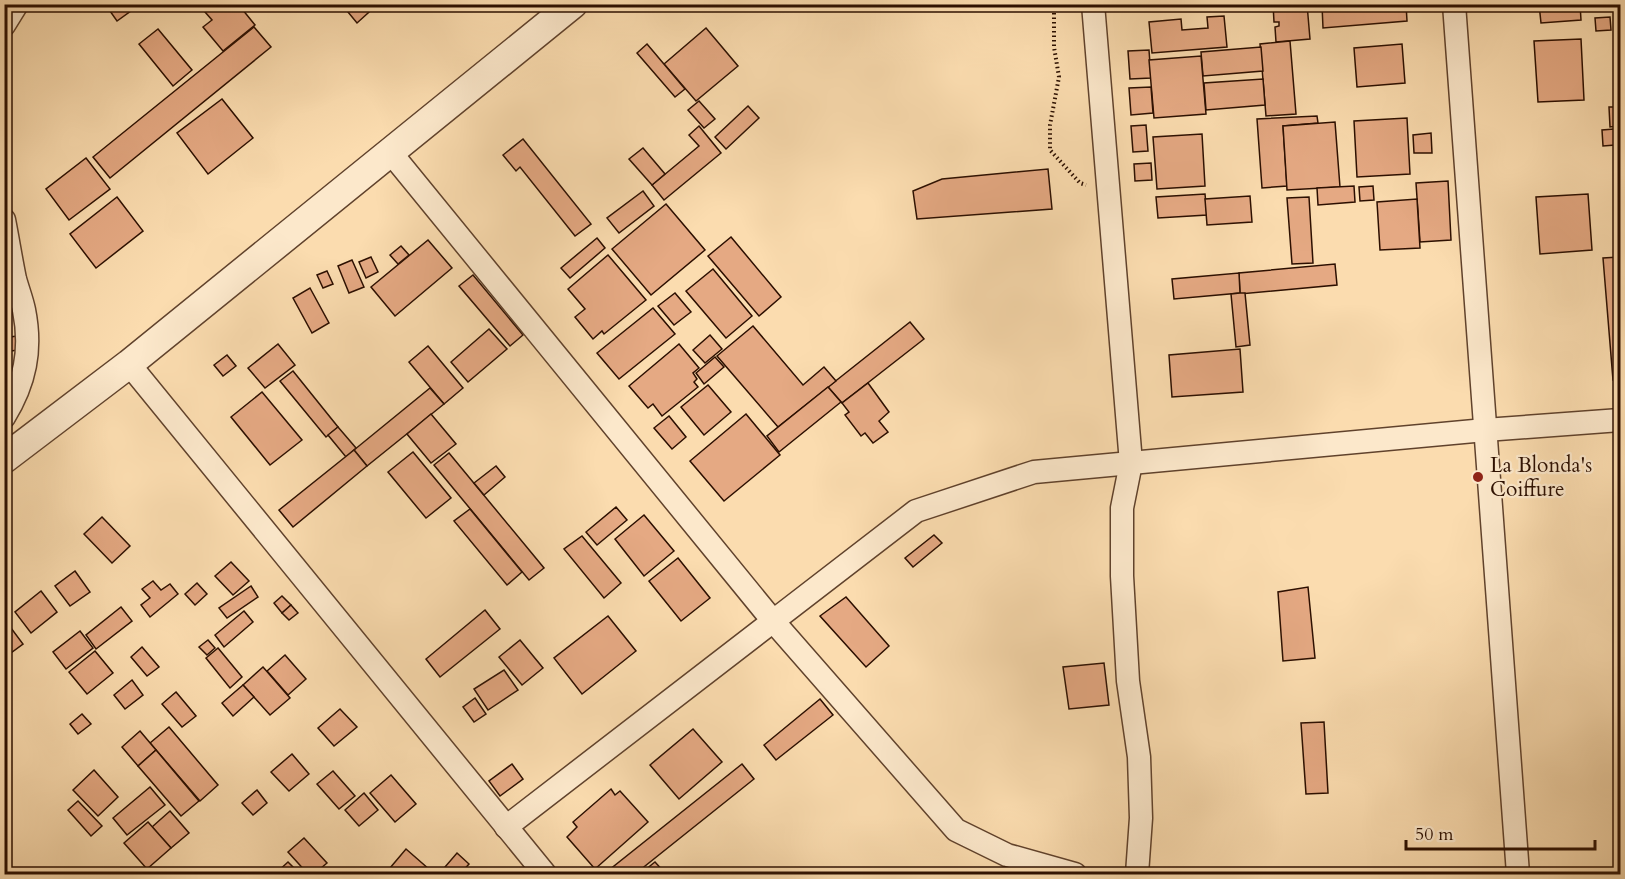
<svg xmlns="http://www.w3.org/2000/svg" width="1625" height="879" viewBox="0 0 1625 879" font-family="Cardo,serif">
<style>
.building{fill:#e5a983;stroke:#2c0f00;stroke-width:1.5}
.lines{fill:none;stroke-linecap:round;stroke-linejoin:round}
.minor-casing{stroke:#60422c;stroke-width:25}
.tertiary-casing{stroke:#60422c;stroke-width:31}
.path{stroke:#2c0f00;stroke-width:4;stroke-dasharray:1.5 3;stroke-linecap:butt}
.minor{stroke:#fce8cb;stroke-width:22}
.tertiary{stroke:#fce8cb;stroke-width:28}
.poi-dot{fill:#8f2418;stroke:#fce8cb;stroke-width:2}
.labels{text-anchor:middle;stroke-width:4.5;stroke-linejoin:round;paint-order:stroke}
.poi-label{font-size:21px;fill:#2c0f00;stroke:#fce8cb;text-anchor:start}
</style>
<rect width="100%" height="100%" fill="#fbdcaf"/>
<filter id="stains"><feTurbulence type="fractalNoise" baseFrequency=".00333" numOctaves="4"/><feColorMatrix values="0 0 0 0 .2 0 0 0 0 .09 0 0 0 0 .02 0 0 0 .5 -.17"/></filter>
<radialGradient id="worn" r=".72"><stop offset=".6" stop-color="#630" stop-opacity="0"/><stop offset="1" stop-color="#630" stop-opacity=".3"/></radialGradient>
<g class="building">
<polygon points="105,4 132,4 135,8 117,21"/>
<polygon points="198,4 238,4 255,25 223,51 203,27 212,20"/>
<polygon points="356,4 378,4 357,23 348,12"/>
<polygon points="1273,4 1307,4 1310,39 1276,42 1275,27 1279,26 1279,22 1274,22"/>
<polygon points="1335,4 1406,4 1407,21 1323,28 1322,5"/>
<polygon points="1539,4 1580,4 1581,20 1541,23"/>
<polygon points="1224,16 1227,47 1152,53 1149,22 1181,19 1182,30 1208,28 1207,17"/>
<polygon points="1610,17 1611,30 1596,31 1595,18"/>
<polygon points="254,27 271,47 110,178 93,157"/>
<polygon points="706,28 738,66 696,101 664,64"/>
<polygon points="158,29 192,70 173,86 139,44"/>
<polygon points="1581,39 1584,100 1538,102 1534,41"/>
<polygon points="1290,41 1296,114 1266,116 1260,44"/>
<polygon points="647,44 685,89 675,97 637,53"/>
<polygon points="1402,44 1405,83 1357,87 1354,48"/>
<polygon points="1261,47 1263,71 1203,76 1201,52"/>
<polygon points="1149,50 1151,78 1130,79 1128,51"/>
<polygon points="1201,56 1206,114 1154,118 1149,60"/>
<polygon points="1263,79 1265,105 1206,110 1204,83"/>
<polygon points="1151,87 1153,113 1131,115 1129,88"/>
<polygon points="222,99 253,138 208,174 177,133"/>
<polygon points="699,101 715,119 704,128 688,110"/>
<polygon points="748,106 759,118 726,149 715,137"/>
<polygon points="1609,107 1620,107 1620,184 1615,184 1614,164 1619,164 1617,126 1610,127"/>
<polygon points="1317,116 1318,123 1283,126 1287,186 1262,188 1257,119"/>
<polygon points="1407,118 1410,174 1357,177 1354,121"/>
<polygon points="1335,122 1340,187 1287,190 1283,126"/>
<polygon points="1146,125 1148,151 1133,152 1131,126"/>
<polygon points="699,126 721,153 664,200 652,185 699,146 689,135"/>
<polygon points="1614,129 1615,145 1603,146 1602,130"/>
<polygon points="1431,133 1432,153 1414,153 1413,135"/>
<polygon points="1202,134 1205,186 1157,189 1153,137"/>
<polygon points="523,139 591,224 575,236 520,167 516,171 503,155"/>
<polygon points="643,148 665,174 652,185 629,159"/>
<polygon points="86,158 110,189 69,220 46,189"/>
<polygon points="1151,163 1152,180 1135,181 1134,164"/>
<polygon points="1048,169 1052,209 917,219 913,191 942,179"/>
<polygon points="1448,181 1451,240 1420,242 1416,183"/>
<polygon points="1354,186 1355,202 1318,205 1317,188"/>
<polygon points="1373,186 1374,200 1360,201 1359,187"/>
<polygon points="643,191 654,206 619,233 607,218"/>
<polygon points="1205,194 1207,215 1158,218 1156,197"/>
<polygon points="1588,194 1592,250 1540,254 1536,197"/>
<polygon points="1250,196 1252,222 1207,225 1205,199"/>
<polygon points="117,197 143,231 96,268 70,234"/>
<polygon points="1309,197 1313,263 1292,264 1287,198"/>
<polygon points="1417,199 1420,248 1380,250 1377,202"/>
<polygon points="666,204 705,250 651,295 612,249"/>
<polygon points="731,237 781,297 759,316 708,256"/>
<polygon points="597,238 605,248 570,278 561,268"/>
<polygon points="428,240 452,268 395,316 371,287"/>
<polygon points="401,246 409,255 398,264 390,255"/>
<polygon points="608,255 646,300 604,334 602,331 593,339 575,317 585,309 568,289"/>
<polygon points="371,257 378,272 366,278 359,262"/>
<polygon points="1619,257 1620,380 1613,380 1603,258"/>
<polygon points="352,260 364,287 349,293 338,266"/>
<polygon points="1335,264 1337,285 1240,294 1239,273"/>
<polygon points="713,269 752,316 726,338 686,291"/>
<polygon points="327,271 333,284 323,288 317,275"/>
<polygon points="1239,273 1240,293 1174,299 1172,279"/>
<polygon points="473,275 523,335 510,346 459,286"/>
<polygon points="310,288 329,323 312,333 293,298"/>
<polygon points="675,293 691,312 674,325 658,306"/>
<polygon points="1240,293 1245,293 1250,345 1236,347 1231,294"/>
<polygon points="653,308 675,334 619,379 597,353"/>
<polygon points="910,322 924,339 842,403 828,387"/>
<polygon points="753,326 803,385 824,367 836,381 778,427 717,356"/>
<polygon points="489,329 507,349 468,382 451,362"/>
<polygon points="23,335 25,349 4,352 4,338"/>
<polygon points="710,335 722,349 705,363 693,350"/>
<polygon points="278,344 295,365 265,388 248,368"/>
<polygon points="679,344 699,368 693,373 697,379 694,382 698,387 662,416 653,404 648,408 629,386"/>
<polygon points="428,346 463,388 444,404 409,362"/>
<polygon points="1240,349 1243,392 1172,397 1169,355"/>
<polygon points="227,355 236,366 223,376 214,365"/>
<polygon points="715,357 724,367 704,384 696,373"/>
<polygon points="293,371 338,427 326,437 280,381"/>
<polygon points="868,383 889,412 879,421 888,432 873,443 865,433 861,436 845,415 849,412 842,403"/>
<polygon points="708,385 731,412 704,435 681,407"/>
<polygon points="828,387 841,402 779,452 767,436"/>
<polygon points="430,388 444,404 367,466 354,450"/>
<polygon points="262,392 302,440 270,465 231,417"/>
<polygon points="431,414 456,444 431,463 407,434"/>
<polygon points="746,414 780,455 724,501 690,461"/>
<polygon points="669,416 686,437 672,449 654,428"/>
<polygon points="338,427 356,448 346,457 328,435"/>
<polygon points="354,450 367,466 293,527 279,510"/>
<polygon points="413,452 451,498 426,518 388,472"/>
<polygon points="449,453 544,568 529,580 434,465"/>
<polygon points="496,466 505,477 484,495 474,483"/>
<polygon points="616,507 627,520 597,545 586,532"/>
<polygon points="470,509 522,572 507,585 454,521"/>
<polygon points="644,515 674,551 644,576 615,539"/>
<polygon points="102,517 130,546 112,563 84,534"/>
<polygon points="934,535 942,543 913,567 905,558"/>
<polygon points="582,536 621,583 604,598 564,549"/>
<polygon points="678,558 710,598 681,621 649,581"/>
<polygon points="231,562 249,581 233,595 215,576"/>
<polygon points="75,571 90,592 70,606 55,586"/>
<polygon points="153,581 161,590 170,584 178,594 150,617 141,605 150,598 142,589"/>
<polygon points="197,583 207,594 195,605 185,594"/>
<polygon points="251,586 258,597 227,618 219,608"/>
<polygon points="1308,587 1315,658 1283,661 1278,592"/>
<polygon points="41,591 57,612 31,633 15,612"/>
<polygon points="282,596 291,605 282,613 274,603"/>
<polygon points="846,597 889,646 866,667 820,616"/>
<polygon points="291,605 298,613 289,620 282,613"/>
<polygon points="121,607 132,621 96,649 86,635"/>
<polygon points="485,610 500,629 440,677 426,659"/>
<polygon points="244,611 253,622 224,647 215,635"/>
<polygon points="608,616 636,651 582,694 554,658"/>
<polygon points="8,624 23,644 4,658 4,627"/>
<polygon points="80,631 93,648 66,669 53,652"/>
<polygon points="208,640 215,648 207,655 199,647"/>
<polygon points="520,640 543,668 522,685 499,657"/>
<polygon points="142,647 159,667 147,676 131,657"/>
<polygon points="218,648 242,677 230,688 206,658"/>
<polygon points="95,651 113,673 87,694 69,672"/>
<polygon points="285,655 306,679 288,695 267,671"/>
<polygon points="1104,663 1109,705 1069,709 1063,667"/>
<polygon points="263,667 290,698 270,715 243,685"/>
<polygon points="504,670 518,690 488,710 474,689"/>
<polygon points="132,680 143,695 125,709 114,695"/>
<polygon points="243,685 254,697 233,716 222,703"/>
<polygon points="176,692 196,716 182,727 162,704"/>
<polygon points="475,698 486,714 474,722 463,707"/>
<polygon points="820,699 833,715 776,760 764,745"/>
<polygon points="340,709 357,727 334,746 318,728"/>
<polygon points="82,714 91,724 78,734 70,724"/>
<polygon points="1324,722 1328,793 1306,794 1301,723"/>
<polygon points="169,727 218,785 200,801 150,743"/>
<polygon points="693,729 722,762 679,799 650,765"/>
<polygon points="140,731 156,750 138,766 122,747"/>
<polygon points="156,750 199,801 181,816 138,766"/>
<polygon points="292,754 309,774 289,791 271,772"/>
<polygon points="512,764 523,779 500,796 489,781"/>
<polygon points="742,764 754,779 635,874 604,874"/>
<polygon points="94,770 118,797 98,816 73,790"/>
<polygon points="333,771 355,796 339,809 317,784"/>
<polygon points="391,775 416,804 395,822 370,793"/>
<polygon points="150,787 165,805 127,835 113,818"/>
<polygon points="611,789 615,795 620,791 648,822 595,869 567,837 577,827 573,822"/>
<polygon points="257,790 267,803 253,815 242,803"/>
<polygon points="364,793 378,810 359,826 345,810"/>
<polygon points="78,801 102,826 91,836 68,810"/>
<polygon points="170,811 189,833 171,848 152,827"/>
<polygon points="148,822 171,848 147,869 124,843"/>
<polygon points="304,838 327,863 314,874 308,874 288,852"/>
<polygon points="406,849 430,870 426,874 397,874 390,868"/>
<polygon points="457,853 469,864 460,874 439,874"/>
<polygon points="288,862 300,874 275,874"/>
<polygon points="655,862 666,874 640,874"/>
</g>
<g class="lines">
<g class="minor-casing">
<g id="minor">
<polyline points="1093,4 1131,463 1122,508 1122,576 1128,681 1139,757 1141,818 1137,874"/>
<polyline points="1454,4 1518,874"/>
<polyline points="4,25 17,4"/>
<polyline points="391,153 773,621 956,830 1007,855 1075,874"/>
<path d="M4 220C8 240 11 260 15 279 18 290 22 300 24 310 32 350 25 383 4 417"/>
<polyline points="129,364 545,874"/>
<polyline points="506,827 916,511 1034,472 1485,430 1620,420"/>
</g>
</g>
<g class="tertiary-casing">
<polyline id="tertiary" points="4,459 129,364 573,4"/>
</g>
<polyline class="path" points="1054,4 1054,47 1059,77 1050,125 1050,150 1080,183 1086,185"/>
<use href="#minor" class="minor"/>
<use href="#tertiary" class="tertiary"/>
</g>
<circle class="poi-dot" cx="1478" cy="477" r="6"/>
<g class="labels">
<g class="poi-label">
<text x="1490" y="472">La Blonda's<tspan x="1490" dy="24">Coiffure</tspan></text>
</g>
</g>
<rect width="1625" height="879" fill="none" stroke="#fbdcaf" stroke-width="24"/>
<rect x="6" y="6" width="1613" height="867" fill="none" stroke="#2c0f00" stroke-width="3"/>
<rect x="12" y="12" width="1601" height="855" fill="none" stroke="#2c0f00" stroke-width="1.5"/>
<path d="M1406 840v9h189v-9" fill="none" stroke="#2c0f00" stroke-width="3"/>
<text x="1415" y="840" font-size="18" fill="#2c0f00" stroke="#fce8cb" stroke-width="4.5" paint-order="stroke">50 m</text>
<rect width="100%" height="100%" filter="url(#stains)"/>
<rect width="100%" height="100%" fill="url(#worn)"/>
</svg>
